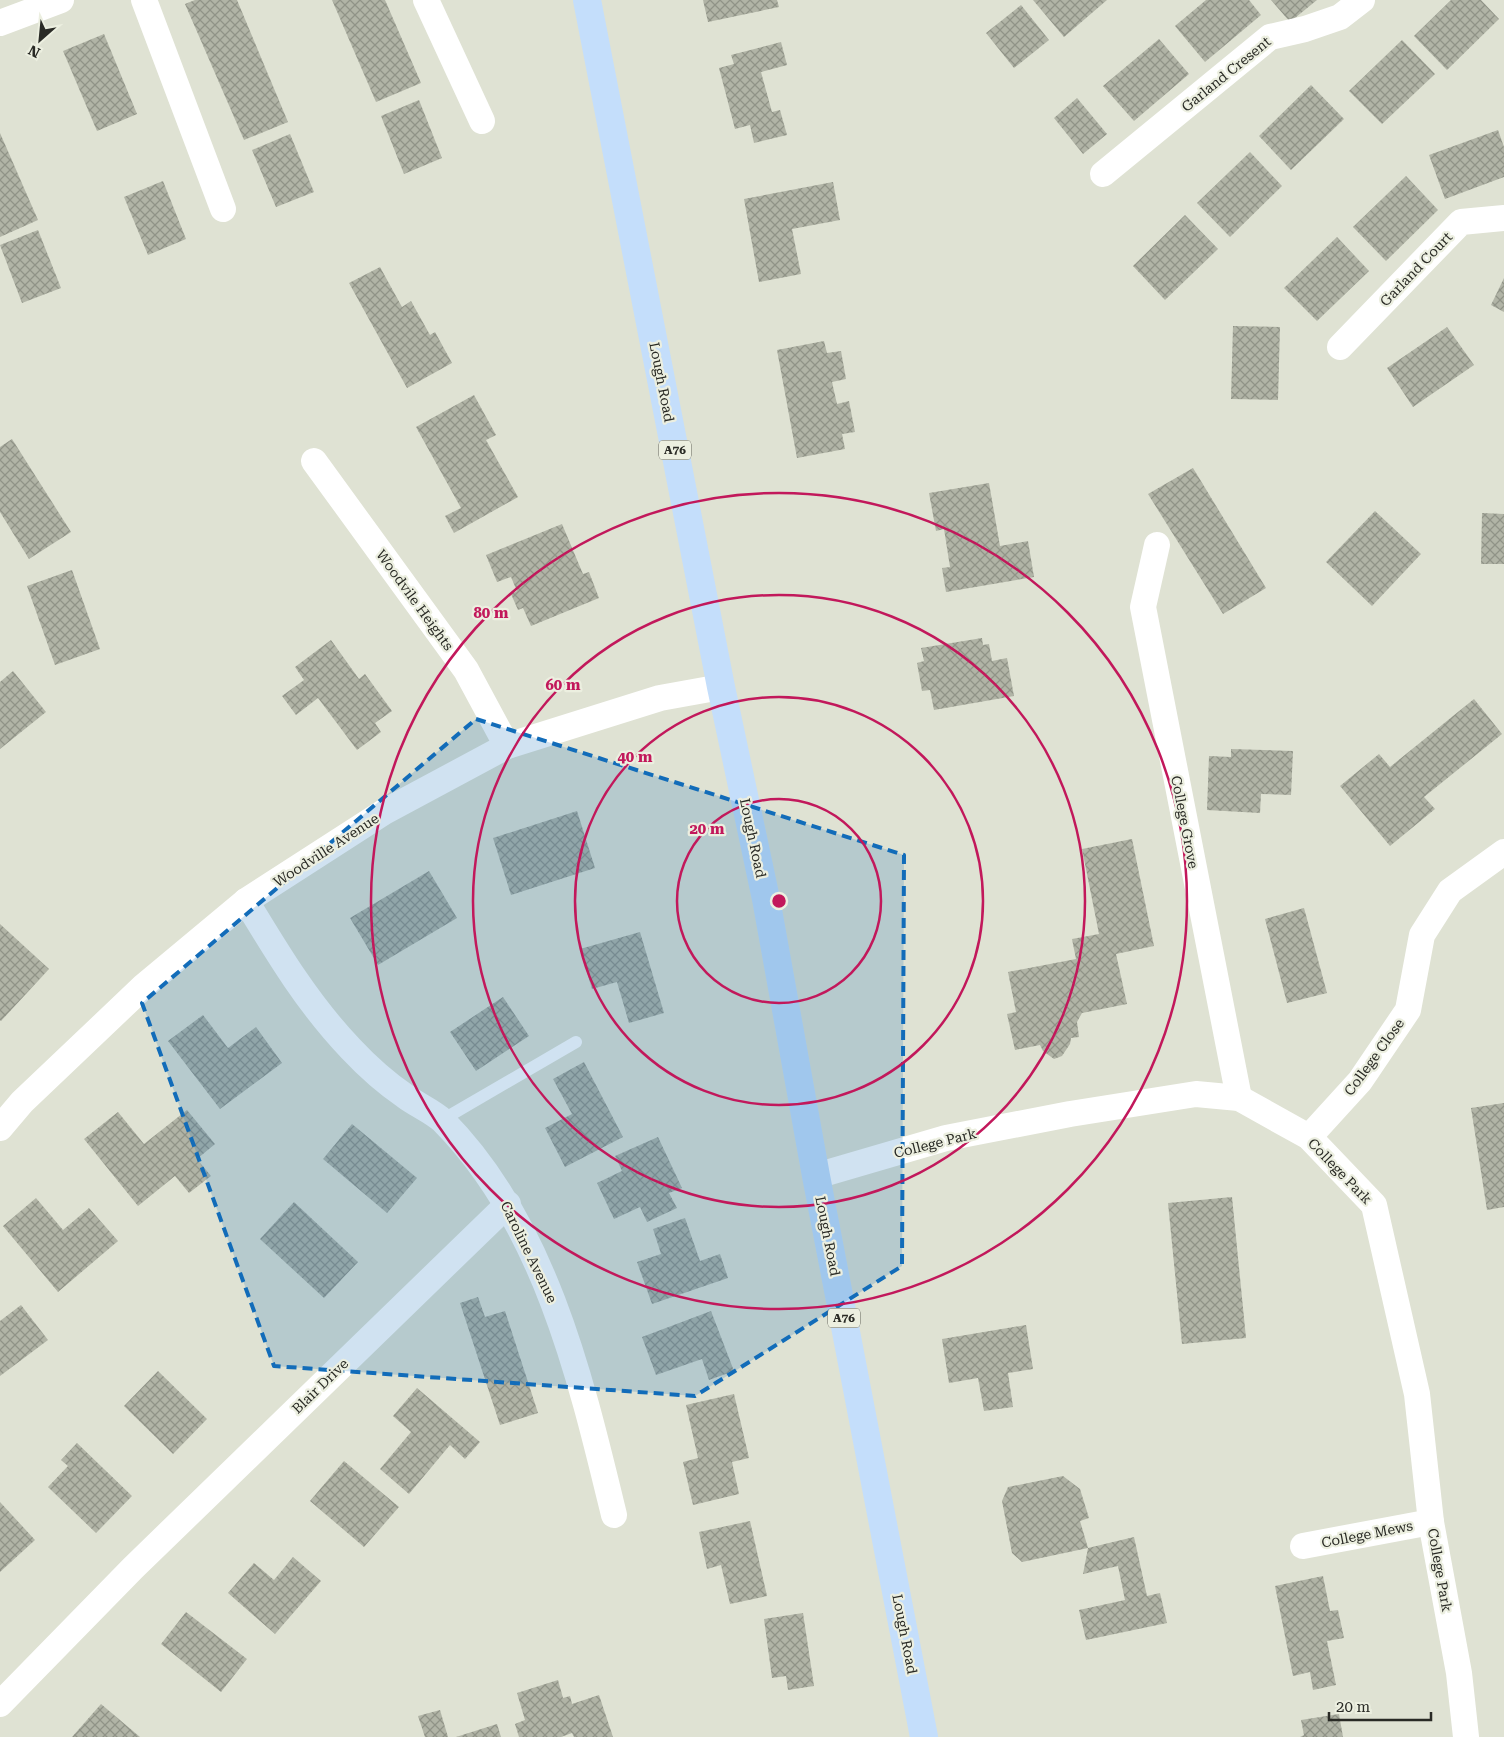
<svg xmlns="http://www.w3.org/2000/svg" width="1504" height="1737" viewBox="0 0 1504 1737" font-family="'Roboto Serif',serif">
<style>
.building{fill:url(#building-cross-hatch)}
.lines{fill:none;stroke-linecap:round;stroke-linejoin:round}
.lane{stroke:#fff;stroke-width:12}
.street{stroke:#fff;stroke-width:26}
.primary{stroke:#c4defb;stroke-width:28}
.marked{fill:#126cb9;fill-opacity:0.2;stroke:#126cb9;stroke-width:4;stroke-dasharray:10 6;stroke-linejoin:round}
.ring{fill:none;stroke:#c2185b;stroke-width:2.5}
.labels{text-anchor:middle;stroke-width:4.5;stroke-linejoin:round;paint-order:stroke}
.shield{fill:#ecefe0;stroke:#64655d;stroke-width:1}
.shield-label{font-size:12px;font-weight:bold;fill:#292a25}
.street-label{font-size:14px;fill:#292a25;stroke:#ecefe0}
.centre{fill:#c2185b;stroke:#ecefe0;stroke-width:2.5}
.ring-label{font-size:15px;text-anchor:middle;font-weight:bold;fill:#c2185b;stroke:#ecefe0;stroke-width:4.5;stroke-linejoin:round;paint-order:stroke}
</style>
<defs>
<pattern id="building-cross-hatch" width="8" height="8" patternUnits="userSpaceOnUse" patternTransform="scale(1.25)"><rect width="8" height="8" fill="#b1b4a6"/><path d="M0 0l8 8M0 8l8-8" fill="none" stroke="#909387"/></pattern>
</defs>
<rect width="100%" height="100%" fill="#dfe2d3"/>
<g class="building">
<polygon points="195,0 237,0 288,122 244,140 185,4"/>
<polygon points="332,0 385,0 421,83 376,102"/>
<polygon points="703,0 777,0 779,7 708,22"/>
<polygon points="1033,0 1107,0 1064,37"/>
<polygon points="1206,0 1249,0 1261,15 1205,62 1175,26"/>
<polygon points="1271,0 1317,0 1290,22"/>
<polygon points="1451,0 1481,0 1499,19 1447,70 1414,36"/>
<polygon points="1021,5 1049,40 1014,68 986,33"/>
<polygon points="104,34 137,114 97,131 63,51"/>
<polygon points="1159,39 1189,74 1134,121 1103,86"/>
<polygon points="1402,40 1435,74 1382,124 1349,91"/>
<polygon points="781,42 787,65 761,72 772,112 780,110 787,135 754,143 750,125 735,129 719,68 734,64 731,55"/>
<polygon points="1311,85 1344,119 1291,170 1259,136"/>
<polygon points="1077,98 1107,134 1083,154 1054,118"/>
<polygon points="419,100 442,158 404,174 381,116"/>
<polygon points="1498,130 1504,147 1504,177 1445,199 1429,155"/>
<polygon points="0,133 38,220 0,237"/>
<polygon points="290,134 314,192 276,207 252,150"/>
<polygon points="1250,152 1282,186 1230,237 1197,203"/>
<polygon points="1406,176 1438,210 1386,261 1353,227"/>
<polygon points="163,181 186,239 148,255 124,197"/>
<polygon points="833,182 840,220 792,229 801,274 759,282 744,199"/>
<polygon points="1185,215 1218,249 1165,300 1133,266"/>
<polygon points="38,230 61,288 22,303 0,245"/>
<polygon points="1337,237 1369,271 1317,321 1284,288"/>
<polygon points="380,267 402,307 411,301 430,335 435,332 452,363 407,388 349,283"/>
<polygon points="1504,278 1504,312 1491,305"/>
<polygon points="1233,326 1280,327 1278,400 1231,399"/>
<polygon points="1447,327 1474,365 1413,407 1387,368"/>
<polygon points="824,341 827,353 841,351 846,379 832,382 837,404 849,401 855,432 842,434 845,449 797,458 777,350"/>
<polygon points="474,395 496,435 486,440 518,497 454,533 445,516 461,508 416,427"/>
<polygon points="12,439 71,532 29,559 0,512 0,447"/>
<polygon points="1193,468 1266,588 1223,614 1148,494"/>
<polygon points="989,483 1000,546 1028,541 1034,577 946,592 942,568 950,567 944,529 936,531 929,493"/>
<polygon points="1375,511 1421,554 1372,606 1326,562"/>
<polygon points="1482,513 1504,514 1504,564 1481,564"/>
<polygon points="562,524 583,574 589,572 599,598 531,626 523,608 518,610 511,594 517,591 511,577 497,582 486,555"/>
<polygon points="72,570 100,649 55,665 27,586"/>
<polygon points="982,638 983,645 989,644 992,661 1007,658 1014,696 934,710 930,690 922,691 917,663 924,661 921,648"/>
<polygon points="331,640 359,679 365,674 392,711 375,723 381,732 357,750 318,698 296,715 282,696 304,680 295,667"/>
<polygon points="13,671 46,712 0,749 0,682"/>
<polygon points="1474,699 1502,734 1424,797 1435,809 1390,846 1340,786 1379,754 1390,767"/>
<polygon points="1231,749 1293,751 1291,795 1261,794 1260,813 1207,810 1209,756 1231,757"/>
<polygon points="577,811 595,868 511,895 493,838"/>
<polygon points="1132,839 1154,946 1116,954 1127,1004 1082,1013 1077,1022 1079,1037 1071,1038 1070,1044 1062,1056 1054,1059 1043,1051 1040,1045 1015,1050 1007,1014 1016,1012 1008,972 1076,959 1072,939 1099,934 1082,849"/>
<polygon points="429,871 457,918 378,965 350,918"/>
<polygon points="1304,908 1327,993 1287,1003 1265,919"/>
<polygon points="0,924 49,969 1,1021 0,1020"/>
<polygon points="640,932 664,1013 629,1023 617,982 592,989 580,949"/>
<polygon points="503,997 529,1036 476,1071 450,1032"/>
<polygon points="203,1015 228,1048 256,1027 282,1063 220,1109 168,1041"/>
<polygon points="584,1062 623,1137 565,1167 545,1128 572,1114 553,1079"/>
<polygon points="1504,1103 1504,1207 1487,1210 1471,1108"/>
<polygon points="187,1110 215,1144 197,1159 211,1176 189,1193 175,1176 138,1206 84,1139 118,1112 144,1144"/>
<polygon points="352,1124 417,1178 387,1213 323,1159"/>
<polygon points="658,1137 682,1188 669,1193 677,1208 647,1222 640,1207 614,1219 597,1183 622,1171 615,1156"/>
<polygon points="1232,1197 1246,1338 1182,1344 1168,1203"/>
<polygon points="36,1198 63,1230 89,1208 118,1241 58,1292 3,1226"/>
<polygon points="294,1202 358,1262 324,1298 260,1239"/>
<polygon points="685,1218 700,1261 720,1254 728,1278 652,1304 637,1262 661,1254 653,1229"/>
<polygon points="478,1297 485,1317 505,1311 538,1413 500,1425 460,1303"/>
<polygon points="21,1305 48,1340 0,1376 0,1321"/>
<polygon points="711,1311 734,1371 709,1380 702,1359 656,1375 642,1337"/>
<polygon points="1026,1325 1033,1369 1008,1373 1013,1407 984,1411 978,1378 949,1383 942,1339"/>
<polygon points="158,1371 207,1419 173,1454 124,1406"/>
<polygon points="417,1388 480,1442 465,1459 450,1445 409,1494 380,1469 411,1432 393,1416"/>
<polygon points="734,1394 749,1458 732,1462 739,1494 693,1505 683,1462 698,1458 686,1405"/>
<polygon points="77,1443 132,1496 96,1533 48,1487 68,1466 61,1460"/>
<polygon points="344,1461 399,1507 364,1547 310,1501"/>
<polygon points="1063,1476 1080,1489 1089,1518 1080,1521 1088,1548 1022,1562 1012,1553 1002,1501 1008,1487"/>
<polygon points="0,1502 35,1540 0,1572"/>
<polygon points="750,1521 767,1596 730,1604 721,1565 707,1569 699,1532"/>
<polygon points="1134,1537 1147,1596 1160,1593 1167,1623 1086,1640 1079,1610 1125,1600 1118,1566 1083,1574 1088,1548"/>
<polygon points="293,1557 321,1581 275,1634 228,1593 254,1563 274,1580"/>
<polygon points="1323,1576 1330,1611 1338,1610 1344,1638 1327,1641 1336,1685 1313,1690 1310,1672 1293,1676 1275,1586"/>
<polygon points="186,1612 247,1659 221,1692 161,1644"/>
<polygon points="803,1613 814,1686 788,1690 786,1676 772,1678 764,1619"/>
<polygon points="558,1680 563,1698 570,1696 572,1704 599,1695 613,1737 574,1737 572,1733 561,1737 519,1737 515,1724 525,1720 517,1693"/>
<polygon points="101,1704 140,1737 72,1737"/>
<polygon points="440,1710 448,1737 425,1737 418,1716"/>
<polygon points="1339,1714 1343,1737 1300,1737 1304,1735 1301,1720"/>
<polygon points="497,1724 501,1737 456,1737"/>
</g>
<g class="lines">
<polyline class="lane" points="442,1120 576,1042"/>
<g class="street">
<polyline points="144,0 223,209"/>
<polyline points="426,0 482,121"/>
<polyline points="0,23 61,0"/>
<polyline points="1103,174 1270,37 1305,29 1340,17 1362,0"/>
<polyline points="1340,347 1461,222 1504,218"/>
<polyline points="314,461 466,670 507,746"/>
<polyline points="1157,545 1143,607 1239,1098"/>
<path d="M246 901C278 954 308 1004 351 1049 366 1065 386 1083 405 1096 417 1105 432 1111 443 1121 545 1224 581 1379 614 1515"/>
<polyline points="0,1128 22,1102 144,986 246,901 384,812 507,746 660,698 721,687"/>
<polyline points="1309,1137 1360,1081 1408,1010 1422,935 1450,891 1504,852"/>
<polyline points="816,1176 946,1138 1070,1114 1196,1094 1239,1098 1309,1137 1374,1205 1417,1394 1431,1522 1459,1673 1466,1737"/>
<polyline points="1303,1546 1431,1522"/>
<polyline points="0,1704 133,1568 508,1204"/>
</g>
<polyline class="primary" points="587,0 721,687 766,899 816,1176 924,1737"/>
</g>
<path class="marked" d="M476 719 904 855 902 1266 695 1396 274 1366 142 1003Z"/>
<g class="ring">
<circle cx="779" cy="901" r="102"/>
<circle cx="779" cy="901" r="204"/>
<circle cx="779" cy="901" r="306"/>
<circle cx="779" cy="901" r="408"/>
</g>
<g class="labels">
<g class="shield">
<rect x="659" y="440.5" width="32" height="19" rx="4"/>
<rect x="828" y="1308.5" width="32" height="19" rx="4"/>
</g>
<g class="shield-label">
<text x="675" y="454">A76</text>
<text x="844" y="1322">A76</text>
</g>
<g class="street-label">
<text transform="translate(1226 74) rotate(-39)" y="5">Garland Cresent</text>
<text transform="translate(1416 269) rotate(-46)" y="5">Garland Court</text>
<text transform="translate(662 382) rotate(79)" y="5">Lough Road</text>
<text transform="translate(415 600) rotate(54)" y="5">Woodvile Heights</text>
<text transform="translate(1185 822) rotate(79)" y="5">College Grove</text>
<text transform="translate(753 838) rotate(78)" y="5">Lough Road</text>
<text transform="translate(326 850) rotate(-33)" y="5">Woodville Avenue</text>
<text transform="translate(1374 1057) rotate(-54)" y="5">College Close</text>
<text transform="translate(935 1143) rotate(-14)" y="5">College Park</text>
<text transform="translate(1340 1171) rotate(46)" y="5">College Park</text>
<text transform="translate(828 1236) rotate(79)" y="5">Lough Road</text>
<text transform="translate(529 1252) rotate(64)" y="5">Caroline Avenue</text>
<text transform="translate(320 1386) rotate(-44)" y="5">Blair Drive</text>
<text transform="translate(1367 1534) rotate(-11)" y="5">College Mews</text>
<text transform="translate(1440 1570) rotate(80)" y="5">College Park</text>
<text transform="translate(905 1634) rotate(79)" y="5">Lough Road</text>
</g>
</g>
<circle cx="779" cy="901" r="8" class="centre"/>
<g class="ring-label">
<text x="491" y="618">80 m</text>
<text x="563" y="690">60 m</text>
<text x="635" y="762">40 m</text>
<text x="707" y="834">20 m</text>
</g>
<g transform="translate(40 40) rotate(207)" stroke="#ecefe0" stroke-width="4" paint-order="stroke">
<path d="M0-4L9 19L0 12L-9 19Z" fill="#292a25"/>
<text y="-8" font-size="14" font-weight="bold" text-anchor="middle" fill="#292a25">N</text>
</g>
<path d="M1329 1712v8h102v-8" fill="none" stroke="#292a25" stroke-width="2.5"/>
<text x="1336" y="1712" font-size="15" fill="#292a25" stroke="#ecefe0" stroke-width="4" paint-order="stroke">20 m</text>
</svg>
